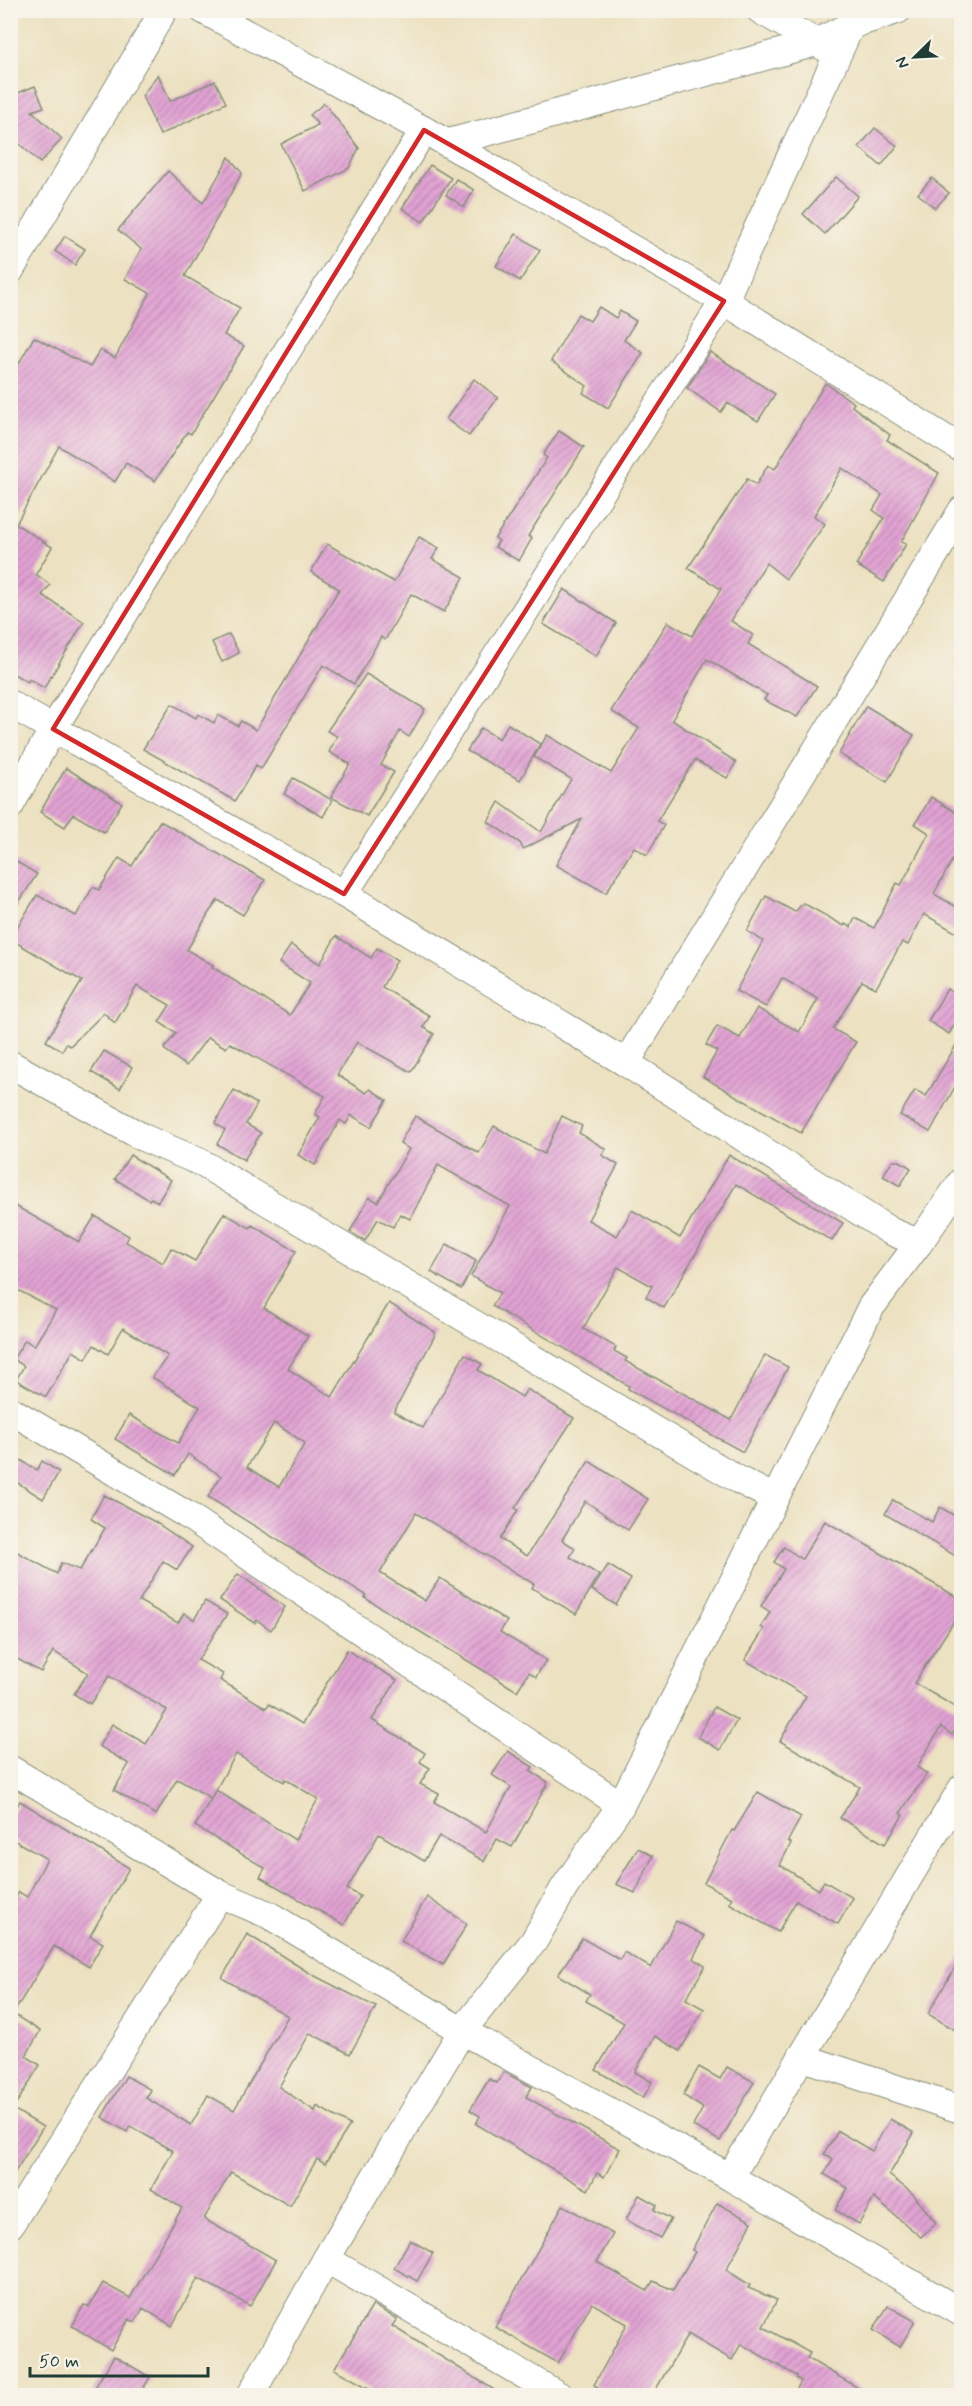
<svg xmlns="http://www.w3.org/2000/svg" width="972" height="2406" viewBox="0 0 972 2406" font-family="Mynerve,sans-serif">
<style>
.building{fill:url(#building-hatch);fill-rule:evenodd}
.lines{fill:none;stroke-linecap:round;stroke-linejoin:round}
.minor-casing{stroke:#868f7a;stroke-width:29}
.minor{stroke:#fff;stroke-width:27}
.marked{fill:none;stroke:#d62828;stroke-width:4.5;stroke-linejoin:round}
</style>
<defs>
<pattern id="building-hatch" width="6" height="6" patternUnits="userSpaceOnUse" patternTransform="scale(1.5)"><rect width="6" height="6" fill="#e2a3d4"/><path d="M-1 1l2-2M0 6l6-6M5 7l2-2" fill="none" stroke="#b786ad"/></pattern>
</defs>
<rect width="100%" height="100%" fill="#f7f3e8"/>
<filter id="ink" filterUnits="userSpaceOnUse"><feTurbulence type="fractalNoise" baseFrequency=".0167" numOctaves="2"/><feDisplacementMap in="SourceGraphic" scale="12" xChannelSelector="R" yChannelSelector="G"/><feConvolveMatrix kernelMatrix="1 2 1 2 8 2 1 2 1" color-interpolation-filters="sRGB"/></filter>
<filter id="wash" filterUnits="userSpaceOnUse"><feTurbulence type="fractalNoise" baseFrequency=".008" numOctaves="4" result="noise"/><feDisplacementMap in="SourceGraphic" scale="24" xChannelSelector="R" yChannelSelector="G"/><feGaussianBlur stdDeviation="1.35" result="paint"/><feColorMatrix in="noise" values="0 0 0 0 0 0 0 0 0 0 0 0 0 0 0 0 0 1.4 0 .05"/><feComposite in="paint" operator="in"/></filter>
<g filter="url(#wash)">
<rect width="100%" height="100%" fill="#ece1c0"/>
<g id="blocks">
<g class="building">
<polygon points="158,74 170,101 215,81 226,103 160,135 142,96"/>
<polygon points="35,86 44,107 32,111 62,139 40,163 10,135 10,92 13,95"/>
<polygon points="324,103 359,148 349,168 305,191 281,144 318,125 310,115"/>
<polygon points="875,128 897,146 881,166 859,147"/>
<polygon points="229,157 242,173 185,276 240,308 224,335 244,346 191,434 187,432 155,481 126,463 115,482 59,446 16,524 52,547 36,574 50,585 42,595 84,622 44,688 29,679 28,682 10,672 10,379 34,337 90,367 100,350 115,358 150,293 125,279 141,249 118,230 168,171 203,203"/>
<polygon points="430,165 451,178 423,222 402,208"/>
<polygon points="836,177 858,196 825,234 803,214"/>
<polygon points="932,178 949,193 935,208 918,194"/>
<polygon points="456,179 474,190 464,207 446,195"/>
<polygon points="516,234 540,250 520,281 496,266"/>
<polygon points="65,236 85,249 75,265 55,251"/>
<polygon points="599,307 616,318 620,311 636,321 624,340 643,353 608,408 583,393 587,386 551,361 578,314 590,321"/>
<polygon points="710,352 775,394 758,421 727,403 721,412 687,388"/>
<polygon points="474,379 498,398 469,436 446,419"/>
<polygon points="825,383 854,403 852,406 890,435 887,440 939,473 901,542 906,544 884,582 856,565 884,518 873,510 882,495 842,468 814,516 825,524 786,579 766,563 731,621 753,635 748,644 817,686 797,717 764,700 767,695 707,659 672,720 736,762 727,778 695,760 657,821 664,825 647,855 634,847 606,893 556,865 582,819 523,849 520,843 488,822 499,802 541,832 571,779 534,757 547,735 611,773 639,728 611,711 668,622 692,636 721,589 688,568 747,479 756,485 768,465 775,469"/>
<polygon points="559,431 584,447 528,536 532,538 519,561 495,547 499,541 495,538 547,458 543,455"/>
<polygon points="419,537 439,548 432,559 464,577 444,612 411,594 385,640 381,637 354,684 323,665 261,769 256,765 235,801 143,749 172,704 196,718 198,714 214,723 218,715 238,726 241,721 256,730 339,589 311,572 327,544 394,582"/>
<polygon points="564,589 616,623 596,656 543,624"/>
<polygon points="229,634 239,653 222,662 212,642"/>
<polygon points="366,674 425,709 409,737 400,731 381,765 394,772 367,816 331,797 350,764 329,752 337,736 327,731"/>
<polygon points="866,706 914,735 887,782 839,754"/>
<polygon points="508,724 540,744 520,780 467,751 481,728 499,739"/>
<polygon points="66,768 122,803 104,832 73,814 65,827 40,812"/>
<polygon points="293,778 332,800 323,817 284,794"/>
<polygon points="931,797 962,816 962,842 934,894 962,910 962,936 924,914 908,945 902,942 876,988 862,981 833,1029 856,1042 801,1133 703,1077 717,1051 706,1045 717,1026 740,1038 757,1008 799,1032 818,999 782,978 766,1007 736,991 763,941 747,931 766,896 795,912 803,903 844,926 845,924 851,927 855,918 874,928 897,883 901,885 929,833 915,824"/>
<polygon points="160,821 265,880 243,915 218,900 208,914 187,950 213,965 212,967 290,1015 310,983 279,963 291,945 320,964 336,936 371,958 377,948 397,960 382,987 430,1016 423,1027 434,1034 411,1072 357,1042 337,1075 366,1093 370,1089 387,1100 371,1127 351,1115 346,1124 340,1120 315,1165 298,1155 320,1117 315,1114 325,1096 230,1043 226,1048 208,1037 186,1066 164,1049 176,1033 159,1022 170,1005 137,986 115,1023 104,1013 70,1046 66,1044 62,1051 46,1041 82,981 10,939 37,895 76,916 93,887 99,890 119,858 132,866"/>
<polygon points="10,858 37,874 10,916"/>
<polygon points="947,989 962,998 962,1012 949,1034 928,1021"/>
<polygon points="962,1035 962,1074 930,1132 900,1115 915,1090 926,1096"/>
<polygon points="104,1051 132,1067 120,1089 91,1072"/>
<polygon points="234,1090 257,1104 246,1124 261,1133 244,1160 217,1144 225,1130 215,1123"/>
<polygon points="415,1116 479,1153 494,1126 544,1154 562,1116 582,1126 579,1133 606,1149 602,1155 618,1165 588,1220 617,1236 632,1210 680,1238 729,1155 843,1223 832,1241 736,1184 664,1308 646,1297 652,1286 618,1267 583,1329 616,1347 614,1351 627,1358 625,1361 731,1420 765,1355 788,1367 743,1452 628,1389 629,1386 492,1306 500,1293 471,1276 510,1206 438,1165 410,1219 400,1214 393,1227 378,1219 365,1241 350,1232 369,1197 378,1202 409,1149 400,1143"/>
<polygon points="130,1155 171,1180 158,1202 151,1198 149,1200 115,1179"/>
<polygon points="892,1161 900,1161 911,1168 900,1186 883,1176"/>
<path d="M10 1203 79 1242 95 1216 129 1236 126 1242 163 1263 171 1248 195 1261 224 1213 250 1228 252 1225 296 1251 264 1308 308 1336 288 1369 332 1397 389 1303 435 1332V1335L394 1412 423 1428 465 1354 482 1364 478 1370 522 1397 527 1389 574 1418 515 1508 518 1510 500 1539 527 1556 589 1461 648 1499 628 1530 585 1501 562 1540 575 1548 570 1557 599 1575 576 1614 532 1588 534 1584 416 1513 380 1573 425 1601 440 1578 507 1621 500 1632 546 1660 536 1677 529 1672 517 1691 365 1598 366 1595 208 1497 221 1476 188 1454 175 1475 115 1439 129 1415 178 1443 200 1407 152 1377 168 1356 123 1328 108 1354 94 1345 86 1359 73 1351 46 1397 16 1380 24 1366 13 1359 25 1340 34 1346 56 1310 10 1286ZM274 1423 305 1443 279 1487 247 1467Z"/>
<polygon points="447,1244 476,1261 461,1289 431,1272"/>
<polygon points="17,1458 37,1470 42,1461 59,1472 43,1499 10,1478 10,1468"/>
<polygon points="104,1495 155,1522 192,1547 177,1570 163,1561 139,1601 178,1623 184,1613 194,1620 205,1601 227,1614 198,1660 223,1674 220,1680 266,1708 269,1704 302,1724 347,1650 397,1680 372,1720 425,1753 420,1762 430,1768 420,1784 439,1794 434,1802 486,1832 511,1787 492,1775 508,1751 533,1767 530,1771 548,1782 512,1847 497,1839 484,1861 439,1836 424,1861 379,1834 347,1889 360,1896 344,1925 260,1877 265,1868 195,1826 216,1790 295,1840 318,1799 285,1779 284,1782 236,1754 211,1798 177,1779 156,1815 114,1790 129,1764 99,1746 112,1724 146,1744 167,1710 109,1676 90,1704 74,1694 88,1673 53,1651 41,1672 10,1655 10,1548 57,1574 61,1563 80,1570 105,1528 91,1519"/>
<polygon points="893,1500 932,1522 940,1507 962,1520 962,1560 885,1514"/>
<polygon points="825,1521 962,1600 962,1609 914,1683 962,1711 962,1720 952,1735 941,1727 917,1767 927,1774 900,1813 903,1815 885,1844 840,1818 860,1787 780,1741 806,1696 745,1660 764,1629 761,1627 770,1612 761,1606 784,1569 774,1562 784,1547 802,1559"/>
<polygon points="608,1565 631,1579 616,1605 592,1590"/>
<polygon points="238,1574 285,1607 271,1630 257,1620 255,1623 220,1600"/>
<polygon points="714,1707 737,1720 720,1750 698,1737"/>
<polygon points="758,1792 801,1817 788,1841 791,1843 780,1865 819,1890 824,1881 853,1898 838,1924 796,1901 778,1932 729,1903 732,1898 704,1883 732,1830 734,1831"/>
<polygon points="20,1801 129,1868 90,1936 103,1943 89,1967 54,1946 13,2014 40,2031 26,2056 40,2065 13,2109 43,2127 10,2180 10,1906 19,1892 27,1897 47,1859 10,1838 10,1819"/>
<polygon points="638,1848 653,1856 635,1893 616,1884"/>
<polygon points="427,1897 467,1924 443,1965 401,1941"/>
<polygon points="676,1921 705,1936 693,1958 705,1966 686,1999 704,2009 680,2051 655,2036 635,2072 652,2082 643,2098 596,2070 624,2023 586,2001 590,1994 558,1975 582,1938 620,1960 624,1952 651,1968"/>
<polygon points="247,1934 311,1974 376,2007 350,2054 310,2033 279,2087 315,2111 317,2106 350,2125 325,2164 317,2159 290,2206 231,2172 204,2219 276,2260 250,2306 198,2278 172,2326 143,2308 135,2322 129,2319 111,2350 72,2326 84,2305 89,2307 103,2283 130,2298 182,2208 151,2189 173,2151 130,2126 127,2132 102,2117 126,2076 151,2090 146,2098 191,2125 208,2095 234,2110 288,2016 222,1978"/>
<polygon points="962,1955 962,2034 928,2014"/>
<polygon points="699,2067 720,2079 727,2067 754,2082 720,2141 693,2126 703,2108 683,2095"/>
<polygon points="504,2072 532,2087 526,2097 620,2149 604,2177 597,2173 588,2190 476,2124 480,2116 470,2110 489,2079 497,2083"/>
<polygon points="890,2119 914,2133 889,2175 913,2194 936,2223 921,2237 874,2198 859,2224 835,2210 848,2188 824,2174 833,2160 824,2154 838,2131 872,2151"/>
<polygon points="639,2195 657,2205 654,2210 671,2219 660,2238 626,2220"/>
<polygon points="717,2203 752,2222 726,2270 750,2285 748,2288 777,2300 763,2327 810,2353 807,2358 872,2396 793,2396 801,2381 796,2378 797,2376 741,2344 732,2360 688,2334 652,2396 612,2396 594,2385 627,2324 592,2303 558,2363 495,2327 563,2205 613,2234 597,2262 647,2291 653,2281 673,2290 695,2252 692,2250"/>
<polygon points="410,2240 433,2253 417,2281 394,2268"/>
<polygon points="373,2305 397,2319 392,2326 504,2396 383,2396 334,2369"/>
<polygon points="888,2306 915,2321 900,2347 873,2330"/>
<polygon points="114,2356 150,2377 139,2396 90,2396"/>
</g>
</g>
</g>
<g filter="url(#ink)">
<use href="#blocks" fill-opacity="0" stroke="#868f7a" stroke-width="1.5"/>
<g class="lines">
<g class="minor-casing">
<g id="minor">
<polyline points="203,10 424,130 724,301 962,449"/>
<polyline points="760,10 824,47"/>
<polyline points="447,143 815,43 852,25 898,10"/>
<polyline points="10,271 164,10"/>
<polyline points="10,704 344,894 626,1063 890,1231 919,1243"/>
<polyline points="10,806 53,729 424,130"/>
<polyline points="344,894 724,301 858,10"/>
<polyline points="626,1063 962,510"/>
<polyline points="10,1064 144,1138 200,1162 739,1480 774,1498"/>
<polyline points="10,1410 187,1515 621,1805"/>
<polyline points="10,1769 220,1894 269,1915 462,2031 730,2177 962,2313"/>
<polyline points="801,2057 962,2110"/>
<polyline points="730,2177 962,1788"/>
<polyline points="10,2225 220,1894"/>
<polyline points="326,2259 560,2396"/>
<polyline points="250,2396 326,2259 462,2031 534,1941 564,1888 621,1805 871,1307 919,1243 962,1181"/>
</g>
</g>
<use href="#minor" class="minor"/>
</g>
</g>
<path class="marked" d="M424 130 724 301 344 894 53 729Z"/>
<rect width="972" height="2406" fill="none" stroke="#f7f3e8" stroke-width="36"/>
<g transform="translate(915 57) rotate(246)" stroke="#f7f3e8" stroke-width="4.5" paint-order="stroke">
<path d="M0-4.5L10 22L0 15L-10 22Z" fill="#1f3d34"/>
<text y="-9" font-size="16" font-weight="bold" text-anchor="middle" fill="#1f3d34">N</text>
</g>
<path d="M30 2367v9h178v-9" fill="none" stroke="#1f3d34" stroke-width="3"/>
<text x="39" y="2367" font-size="18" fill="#1f3d34" stroke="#f7f3e8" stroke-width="4.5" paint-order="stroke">50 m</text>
</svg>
